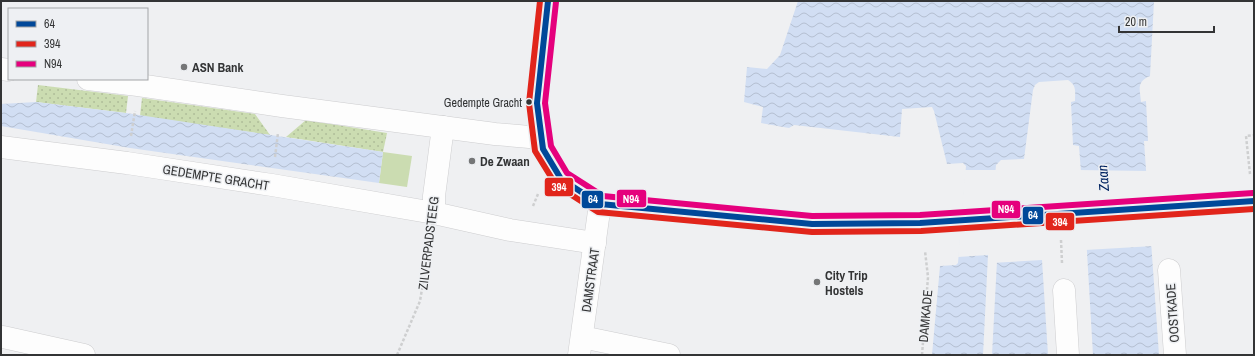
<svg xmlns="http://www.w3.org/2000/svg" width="1255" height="356" viewBox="0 0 1255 356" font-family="'Archivo Narrow',sans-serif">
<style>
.grass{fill:url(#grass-dots)}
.park{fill:#cbdcb1}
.water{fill:url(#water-waves)}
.pier{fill:#eff0f2}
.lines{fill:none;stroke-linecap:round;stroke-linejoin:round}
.minor-casing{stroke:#cdcdcf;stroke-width:23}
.path{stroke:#cecfd0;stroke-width:2.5;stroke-dasharray:3 2;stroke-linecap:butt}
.minor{stroke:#fdfdfd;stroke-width:22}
.bus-1-casing{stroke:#eef0f3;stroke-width:9}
.bus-2-casing{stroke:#eef0f3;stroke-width:9}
.bus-3-casing{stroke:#eef0f3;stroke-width:9}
.bus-1{stroke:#004899;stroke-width:6}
.bus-2{stroke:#e1251b;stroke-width:6}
.bus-3{stroke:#e5007d;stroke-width:6}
.poi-dot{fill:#757677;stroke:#eef0f3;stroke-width:1.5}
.bus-dot{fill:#333435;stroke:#eef0f3;stroke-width:1.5}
.labels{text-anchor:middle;stroke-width:3;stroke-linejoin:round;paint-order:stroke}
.bus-label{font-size:12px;fill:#333435;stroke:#eef0f3;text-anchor:end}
.poi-label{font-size:13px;font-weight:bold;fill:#333435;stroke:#eef0f3;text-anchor:start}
.street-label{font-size:13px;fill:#333435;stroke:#eef0f3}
.water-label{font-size:14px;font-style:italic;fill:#012360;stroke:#eef0f3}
.line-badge{stroke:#eef0f3;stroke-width:1.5}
.badge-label{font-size:11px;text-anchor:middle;font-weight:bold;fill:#fff}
</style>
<defs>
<pattern id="grass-dots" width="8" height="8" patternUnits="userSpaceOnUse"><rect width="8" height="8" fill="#cbdcb1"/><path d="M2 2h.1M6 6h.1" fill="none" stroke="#afbd99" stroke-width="1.8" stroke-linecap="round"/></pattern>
<pattern id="water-waves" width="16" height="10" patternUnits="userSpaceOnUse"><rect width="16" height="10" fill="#d1def3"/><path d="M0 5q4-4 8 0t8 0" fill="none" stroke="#b4bfd1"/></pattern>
</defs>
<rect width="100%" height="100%" fill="#eff0f2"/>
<g class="grass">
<polygon points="38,85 128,96 126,113 36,102"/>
<polygon points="142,98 255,114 270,135 140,116"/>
<polygon points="306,120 387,133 383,152 286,137"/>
</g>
<polygon class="park" points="383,152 412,156 407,187 379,183"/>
<g class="water">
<path d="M798 1H1154L1150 76C1136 82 1140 89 1141 102L1146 101 1148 141H1144L1159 355H1093L1087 252 1079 146 1073 145 1071 102 1075 101C1075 91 1077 86 1068 80L1039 82 1035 85 1033 90 1024 159 1001 160 996 165 988 257V260L991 263 1042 260 1048 355H932L940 266 956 265 958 263 966 166 963 163 947 164 934 111 932 107 902 109 900 137 794 125 789 128 761 123 763 107 744 102 747 67 767 69 780 55Z"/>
<polygon points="36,102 126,113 383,152 379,183 130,148 1,126 1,104"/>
</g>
<g class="pier">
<polygon points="965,170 997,170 990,257 992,261 997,261 992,355 983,355 988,255 958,257"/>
<polygon points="1078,170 1148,171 1154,246 1085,250"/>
</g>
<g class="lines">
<g class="minor-casing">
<g id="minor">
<polyline points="548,1 537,103 543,149 561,179 600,204 812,224 920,223 1254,201"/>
<polyline points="1,69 9,70"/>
<polyline points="88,79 138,85 282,106 495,134 541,138"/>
<polyline points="1,147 127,163 272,185 434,213 510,230 595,243"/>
<polyline points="434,213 434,196 443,127"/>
<polyline points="1169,270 1175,355"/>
<polyline points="1064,290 1068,355"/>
<polyline points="3,337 84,355"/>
<polyline points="582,337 669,355"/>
<polyline points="579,355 600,204"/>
</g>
</g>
<g class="path">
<polyline points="131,136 135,111"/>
<polyline points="275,157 278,133"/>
<polyline points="1250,174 1246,136 1254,135"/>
<polyline points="533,206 538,194"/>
<polyline points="1061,240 1062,263"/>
<polyline points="397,355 420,301 430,241"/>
<polyline points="922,355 928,277 925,251"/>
</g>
<use href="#minor" class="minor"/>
<g class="bus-1-casing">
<polyline id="bus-1" points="548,1 537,103 543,149 561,179 600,204 812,224 920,223 1254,201"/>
</g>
<g class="bus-2-casing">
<polyline id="bus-2" points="540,1 529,103 535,151 556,185 598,212 812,232 921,231 1254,209"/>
</g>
<g class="bus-3-casing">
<polyline id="bus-3" points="556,2 545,103 551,146 567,173 603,196 812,216 920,215 1253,193"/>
</g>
<use href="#bus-1" class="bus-1"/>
<use href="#bus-2" class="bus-2"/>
<use href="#bus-3" class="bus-3"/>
</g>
<g class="poi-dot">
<circle cx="184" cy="67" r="4"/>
<circle cx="472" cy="161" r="4"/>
<circle cx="817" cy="282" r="4"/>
</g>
<circle class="bus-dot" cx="529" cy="102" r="3.5"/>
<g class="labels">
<g class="bus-label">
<text x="522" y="107">Gedempte Gracht</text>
</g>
<g class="poi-label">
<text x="192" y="72">ASN Bank</text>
<text x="480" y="166">De Zwaan</text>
<text x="825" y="280">City Trip<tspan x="825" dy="15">Hostels</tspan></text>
</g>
<g class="street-label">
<text transform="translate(216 177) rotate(9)" y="5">GEDEMPTE GRACHT</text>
<text transform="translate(428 243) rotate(-83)" y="5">ZILVERPADSTEEG</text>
<text transform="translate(590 280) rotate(-82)" y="5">DAMSTRAAT</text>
<text transform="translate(1172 313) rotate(-94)" y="5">OOSTKADE</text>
<text transform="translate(925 316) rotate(-85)" y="5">DAMKADE</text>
</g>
<g class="water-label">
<text transform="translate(1103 178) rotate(-94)" y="5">Zaan</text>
</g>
</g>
<g class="line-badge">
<rect x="544" y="177" width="30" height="20" rx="4" fill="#e1251b"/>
<rect x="616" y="189" width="31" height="19" rx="4" fill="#e5007d"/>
<rect x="581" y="190" width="23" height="19" rx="4" fill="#004899"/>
<rect x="991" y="200" width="30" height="19" rx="4" fill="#e5007d"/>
<rect x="1022" y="206" width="22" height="19" rx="4" fill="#004899"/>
<rect x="1045" y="212" width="30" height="19" rx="4" fill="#e1251b"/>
</g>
<g class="badge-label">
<text x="559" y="191">394</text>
<text x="631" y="203">N94</text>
<text x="593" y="203">64</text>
<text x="1006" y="213">N94</text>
<text x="1033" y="219">64</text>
<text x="1060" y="226">394</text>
</g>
<rect width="1255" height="356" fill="none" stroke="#333435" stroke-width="4"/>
<rect x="8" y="8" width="140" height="72" fill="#eef0f3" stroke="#a3a5a7"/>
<rect x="16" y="21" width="20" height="6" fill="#004899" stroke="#a3a5a7"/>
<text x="44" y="28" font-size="12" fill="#333435">64</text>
<rect x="16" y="41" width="20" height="6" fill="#e1251b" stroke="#a3a5a7"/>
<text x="44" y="48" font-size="12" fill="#333435">394</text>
<rect x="16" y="61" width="20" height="6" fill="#e5007d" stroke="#a3a5a7"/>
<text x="44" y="68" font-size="12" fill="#333435">N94</text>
<path d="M1119 26v6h95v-6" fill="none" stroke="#333435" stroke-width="2"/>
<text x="1125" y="26" font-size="12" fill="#333435" stroke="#eef0f3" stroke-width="3" paint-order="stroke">20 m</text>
</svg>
